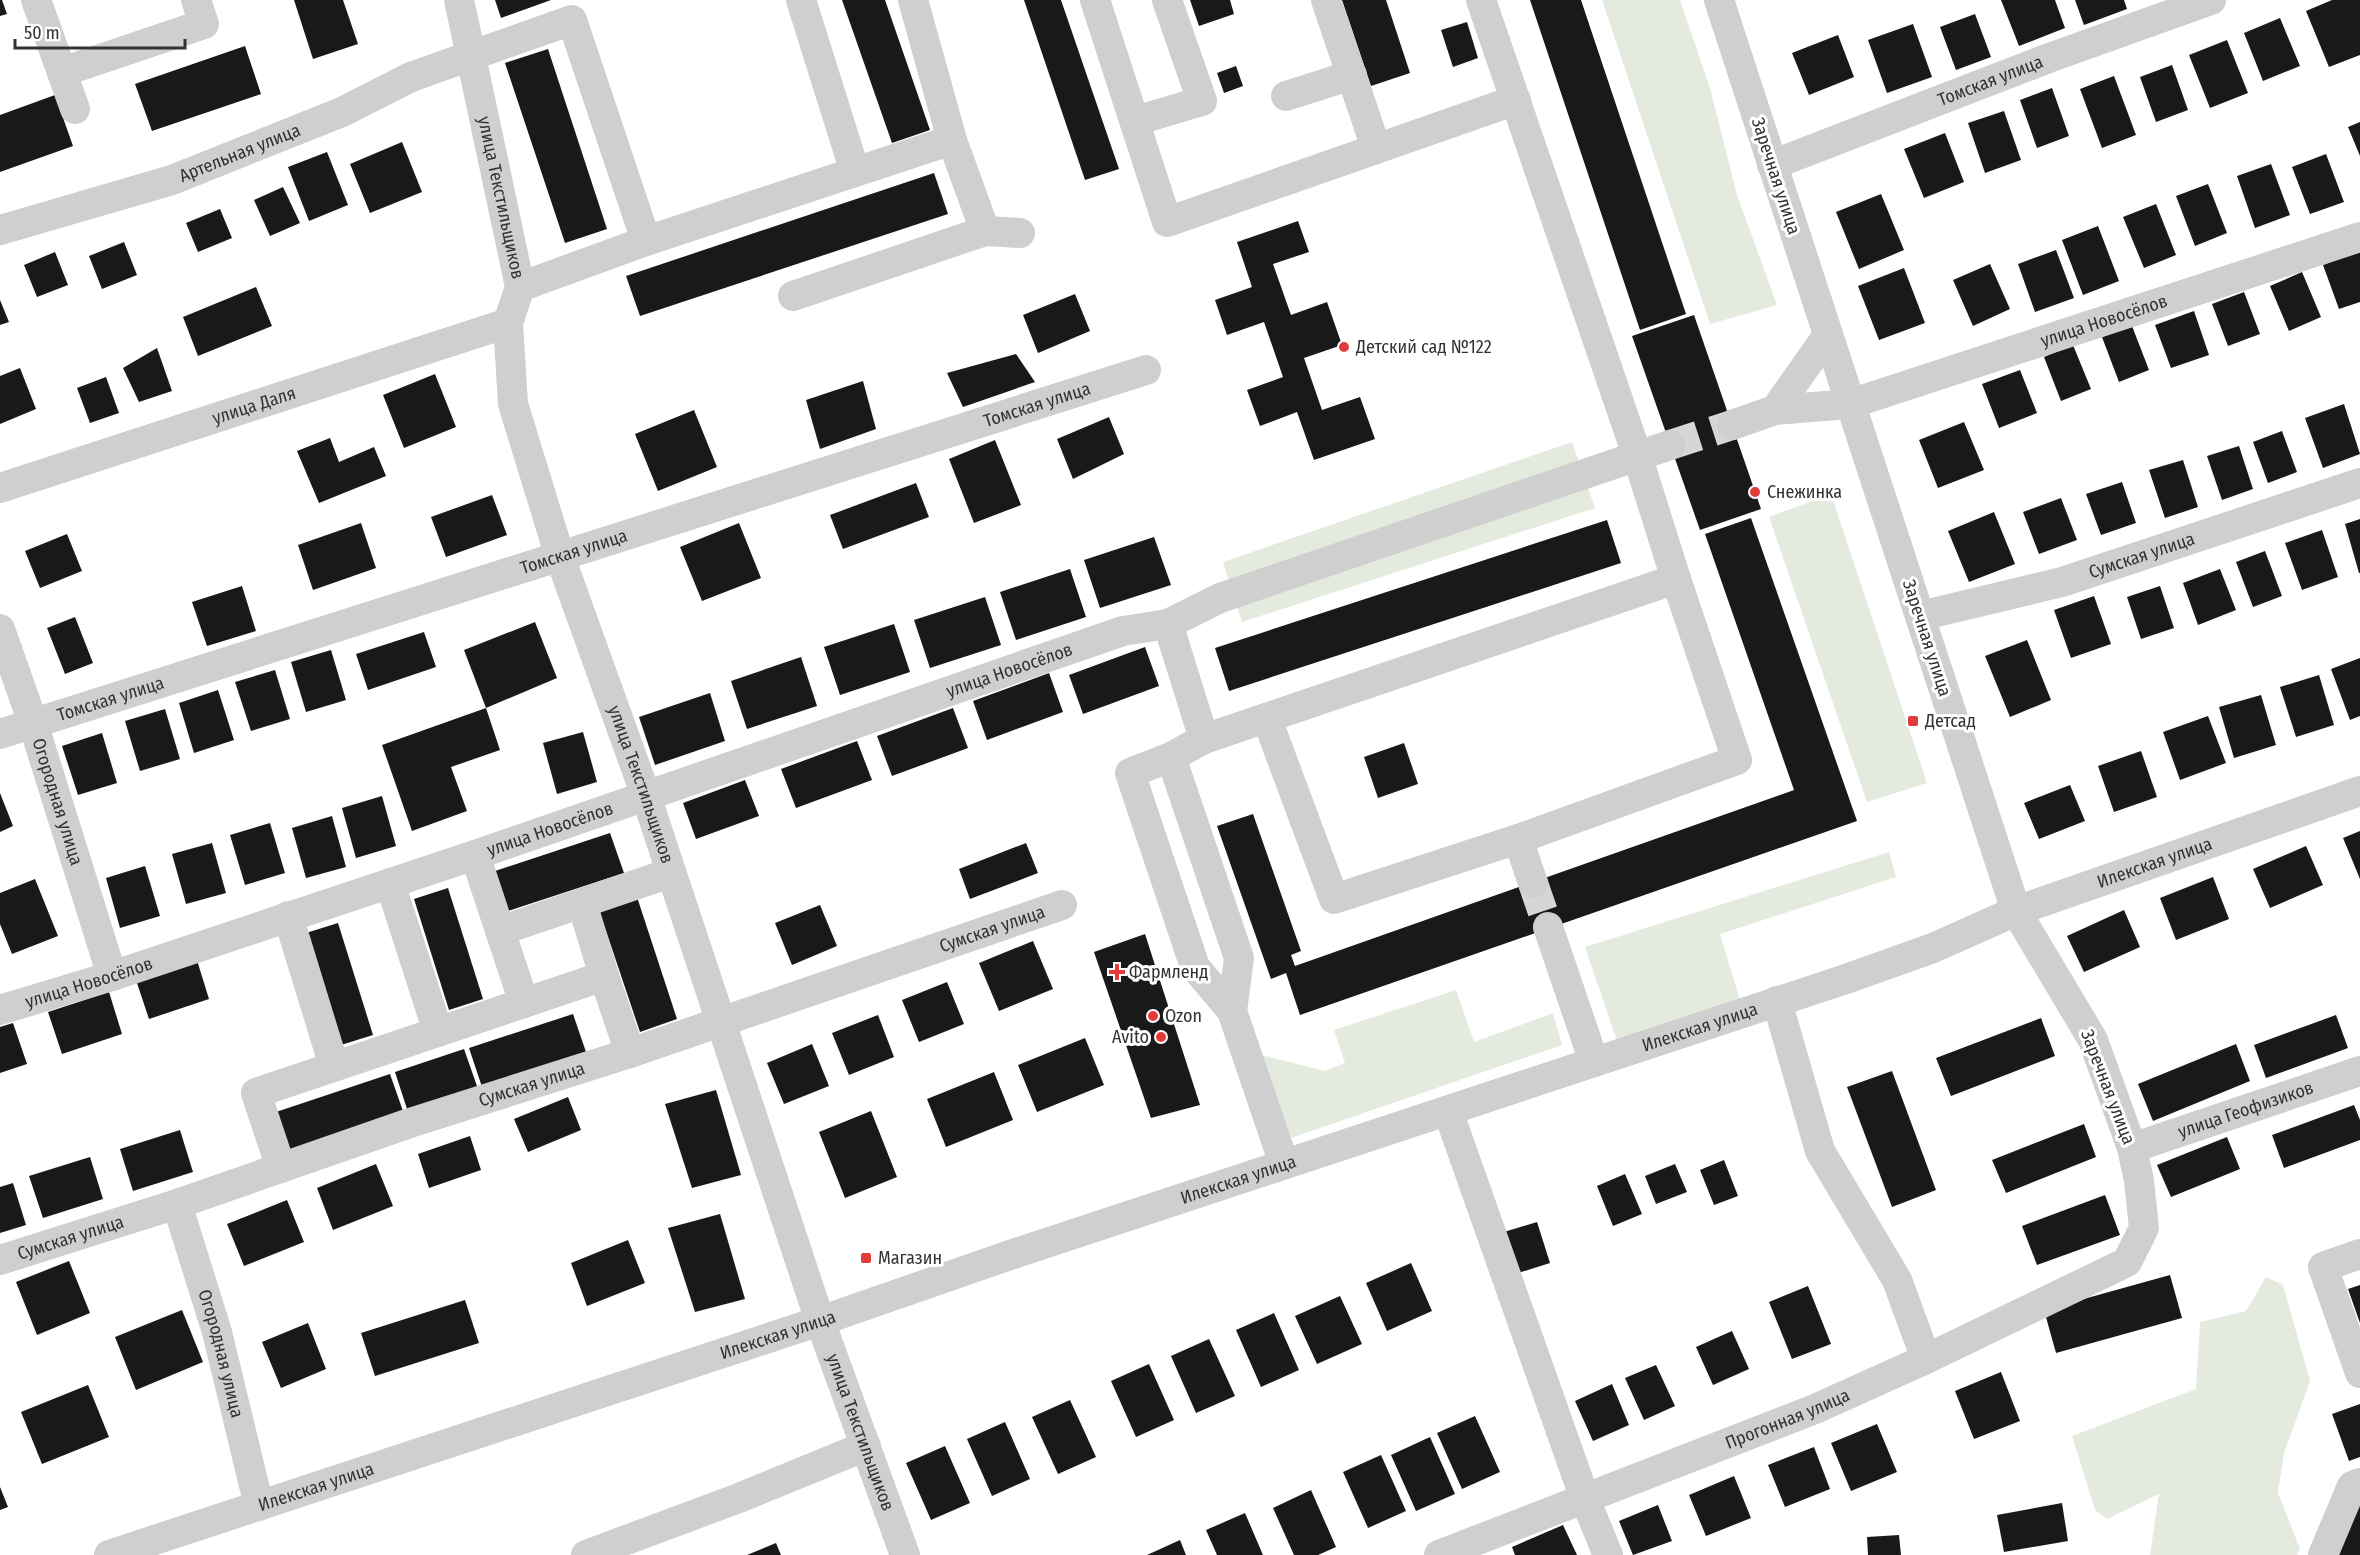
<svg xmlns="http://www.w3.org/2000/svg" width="2360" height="1555" viewBox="0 0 2360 1555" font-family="'Fira Sans Condensed',sans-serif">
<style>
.green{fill:#e4ebde}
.building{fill:#191919}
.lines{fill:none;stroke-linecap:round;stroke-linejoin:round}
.minor-tunnel{stroke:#d6d6d6;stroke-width:30;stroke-dasharray:30 15;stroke-linecap:butt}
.minor{stroke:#cfcfcf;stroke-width:30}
.poi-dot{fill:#e33b3a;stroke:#fff;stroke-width:2}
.labels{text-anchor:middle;stroke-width:6;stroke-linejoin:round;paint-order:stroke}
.street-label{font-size:18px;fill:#323232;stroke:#fff}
.poi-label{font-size:18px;fill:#323232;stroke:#fff;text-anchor:start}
</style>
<rect width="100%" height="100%" fill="#fff"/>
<g class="green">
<polygon points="1602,0 1680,0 1710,88 1737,195 1777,305 1710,324"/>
<polygon points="1572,442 1595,508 1242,622 1223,562"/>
<polygon points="1831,494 1927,783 1867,802 1769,517"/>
<polygon points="1889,852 1896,877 1720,934 1740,1000 1617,1041 1585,947"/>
<polygon points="1456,990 1474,1042 1553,1013 1562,1045 1291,1138 1261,1055 1325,1071 1345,1063 1334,1030"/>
<polygon points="2266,1277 2283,1285 2310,1381 2284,1453 2278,1493 2300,1549 2297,1555 2150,1555 2159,1494 2107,1519 2095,1510 2072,1436 2196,1389 2200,1322 2246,1311"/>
</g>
<g class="building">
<polygon points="0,0 2,0 7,14 0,16"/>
<polygon points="294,0 343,0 358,44 313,59"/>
<polygon points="495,0 551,0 501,18"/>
<polygon points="842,0 885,0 930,130 892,143"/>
<polygon points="1024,0 1061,0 1119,169 1085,180"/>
<polygon points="1190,0 1230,0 1234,14 1199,26"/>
<polygon points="1342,0 1386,0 1410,73 1371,86"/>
<polygon points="1530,0 1581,0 1686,314 1640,330"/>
<polygon points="2001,0 2055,0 2065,28 2019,46"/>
<polygon points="2075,0 2124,0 2127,9 2084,25"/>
<polygon points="2332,0 2360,0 2360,55 2329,67 2306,11"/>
<polygon points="1975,14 1991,57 1956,70 1940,27"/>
<polygon points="2280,18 2300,66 2263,81 2244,33"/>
<polygon points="1467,22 1478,58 1453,67 1441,30"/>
<polygon points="1913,24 1932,77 1887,93 1868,40"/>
<polygon points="1838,35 1854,77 1809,95 1792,53"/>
<polygon points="2227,40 2248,93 2210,108 2189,55"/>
<polygon points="245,46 261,94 152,131 135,84"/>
<polygon points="548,49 607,229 565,243 505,63"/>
<polygon points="2172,65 2188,110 2156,122 2140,77"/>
<polygon points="1236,66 1243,86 1224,93 1217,73"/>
<polygon points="2114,76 2136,135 2102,148 2080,89"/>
<polygon points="2052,88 2069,136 2037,148 2020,100"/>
<polygon points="55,95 73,146 0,172 0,115"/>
<polygon points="2004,111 2021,160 1985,173 1968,123"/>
<polygon points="2360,122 2360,156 2348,127"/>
<polygon points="1945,133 1964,182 1924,198 1904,149"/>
<polygon points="402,142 422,192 370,213 350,164"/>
<polygon points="327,152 348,205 309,221 288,167"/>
<polygon points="2326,154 2344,202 2310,214 2292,167"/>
<polygon points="2271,164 2290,215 2255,228 2237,176"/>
<polygon points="934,173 948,214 640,316 626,276"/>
<polygon points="2208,184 2227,233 2195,246 2176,196"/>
<polygon points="283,187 300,223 270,236 254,200"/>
<polygon points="1881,194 1904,250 1859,269 1836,212"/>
<polygon points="2156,204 2176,255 2144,268 2123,217"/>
<polygon points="220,209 232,238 198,252 186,223"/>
<polygon points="1298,221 1309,252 1273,264 1291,315 1327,302 1342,345 1304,358 1322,410 1360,397 1375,439 1314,460 1297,412 1260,426 1247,390 1283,377 1264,322 1227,335 1215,300 1252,287 1237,242"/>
<polygon points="2098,226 2119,281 2083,295 2062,240"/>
<polygon points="124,242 137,275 102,289 89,256"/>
<polygon points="2056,250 2074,298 2035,312 2018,264"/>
<polygon points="2360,251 2360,302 2339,309 2323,265"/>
<polygon points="55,252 68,285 37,297 24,265"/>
<polygon points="1990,264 2010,309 1973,326 1953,280"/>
<polygon points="1904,268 1925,323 1879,340 1858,286"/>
<polygon points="2302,272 2321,317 2289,331 2270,286"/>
<polygon points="256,287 272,326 198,356 183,317"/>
<polygon points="2244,292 2260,334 2228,346 2212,304"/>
<polygon points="1075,294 1090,331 1038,353 1023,315"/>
<polygon points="0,300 9,322 0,325"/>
<polygon points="2194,311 2209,355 2171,368 2155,325"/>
<polygon points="1694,315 1761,509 1700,530 1632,336"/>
<polygon points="2132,326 2149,370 2119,382 2102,337"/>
<polygon points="2073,345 2091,389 2061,401 2044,357"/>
<polygon points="157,348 172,391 139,402 123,368"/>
<polygon points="1016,354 1035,382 963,407 947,373"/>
<polygon points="20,368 36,409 0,424 0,376"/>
<polygon points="2020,370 2037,413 1999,428 1982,384"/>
<polygon points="435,374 456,427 404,448 383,395"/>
<polygon points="106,377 119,413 90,423 77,388"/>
<polygon points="863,381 876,429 820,449 806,400"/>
<polygon points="2344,404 2360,454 2323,468 2305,418"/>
<polygon points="694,410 717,467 658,491 635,434"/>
<polygon points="1109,417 1124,454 1073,479 1057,439"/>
<polygon points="1964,422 1984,470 1938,488 1919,440"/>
<polygon points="2282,431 2297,472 2268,483 2253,442"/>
<polygon points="330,438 339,462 374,447 386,476 319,503 297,451"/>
<polygon points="995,440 1021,505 974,523 949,459"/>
<polygon points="2239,446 2253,489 2222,500 2207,456"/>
<polygon points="2183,460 2198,507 2165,518 2149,470"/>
<polygon points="2122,482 2136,523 2101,535 2086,494"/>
<polygon points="916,483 929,517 843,549 830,515"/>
<polygon points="492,495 507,535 446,557 431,517"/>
<polygon points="2061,498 2077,540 2039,554 2023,512"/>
<polygon points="1994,512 2015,564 1969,582 1948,531"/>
<polygon points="1751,518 1857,821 1300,1015 1286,973 1271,979 1217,826 1253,814 1301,951 1291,955 1295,966 1794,790 1705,534"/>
<polygon points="2360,519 2360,573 2359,573 2345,524"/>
<polygon points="1607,520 1621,563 1229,691 1215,648"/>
<polygon points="361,523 376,568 313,590 298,545"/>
<polygon points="739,523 761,578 702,601 680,547"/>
<polygon points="2322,530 2338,577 2302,590 2285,543"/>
<polygon points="67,534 82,571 40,588 25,551"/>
<polygon points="1154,537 1171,585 1100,608 1084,560"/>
<polygon points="2265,551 2282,596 2253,607 2236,562"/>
<polygon points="1070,569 1086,617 1016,640 1000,592"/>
<polygon points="2220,569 2236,610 2198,625 2183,583"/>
<polygon points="242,586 256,631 207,646 192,602"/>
<polygon points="2160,586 2174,628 2141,639 2127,597"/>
<polygon points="2094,596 2111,644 2071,658 2054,610"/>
<polygon points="985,597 1001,645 930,668 914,620"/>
<polygon points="75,617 93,663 65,674 47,628"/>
<polygon points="535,622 557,678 486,708 464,650"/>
<polygon points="894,624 910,672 840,695 824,647"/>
<polygon points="424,632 436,667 368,690 356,654"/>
<polygon points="2027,640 2051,700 2010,717 1985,656"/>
<polygon points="1145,647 1159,686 1083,714 1069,675"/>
<polygon points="331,650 346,700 306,712 291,662"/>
<polygon points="801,657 817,706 747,729 731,681"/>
<polygon points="2360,658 2360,716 2350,720 2331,669"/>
<polygon points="275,670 290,719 251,731 235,682"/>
<polygon points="1049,673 1063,712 987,740 973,701"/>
<polygon points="2319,675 2334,725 2296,737 2280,687"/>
<polygon points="218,690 234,740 194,753 179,703"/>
<polygon points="710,693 725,741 655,765 639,717"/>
<polygon points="2261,695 2276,745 2234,758 2219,707"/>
<polygon points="486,708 500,750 451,767 467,811 412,831 382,745"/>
<polygon points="953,708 968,748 892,776 877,736"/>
<polygon points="165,709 180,759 140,771 125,721"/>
<polygon points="2208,716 2226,763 2180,780 2163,732"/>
<polygon points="583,732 597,782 557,794 543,743"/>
<polygon points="102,733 117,783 78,795 62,746"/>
<polygon points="857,741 872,780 796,808 781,769"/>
<polygon points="1404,743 1418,784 1378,798 1364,757"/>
<polygon points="2141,751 2157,797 2114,812 2098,766"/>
<polygon points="745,780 759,816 696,839 683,803"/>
<polygon points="2070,785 2085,821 2039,839 2024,803"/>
<polygon points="0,793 13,826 0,832"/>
<polygon points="382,796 396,846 356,858 342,808"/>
<polygon points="332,816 346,867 306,878 292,828"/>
<polygon points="270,823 285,873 245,885 230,835"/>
<polygon points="2360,831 2360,879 2343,838"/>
<polygon points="610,833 624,873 508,911 495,871"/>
<polygon points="212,843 226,893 186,904 172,854"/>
<polygon points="1026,843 1038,873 970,899 959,869"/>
<polygon points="2306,846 2323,885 2270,908 2253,869"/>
<polygon points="145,866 160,916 120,928 106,878"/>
<polygon points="2213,877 2229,919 2176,940 2160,898"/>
<polygon points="35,879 58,936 12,954 0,924 0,893"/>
<polygon points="448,888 483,999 449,1010 414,899"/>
<polygon points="637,897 677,1019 640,1032 599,910"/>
<polygon points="820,905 837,946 792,965 775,923"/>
<polygon points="2124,910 2140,947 2084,972 2067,936"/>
<polygon points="338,923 373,1035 341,1045 306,933"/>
<polygon points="1145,934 1200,1105 1151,1118 1094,952"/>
<polygon points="1033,941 1053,989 999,1011 979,963"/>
<polygon points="196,957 209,999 149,1019 135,977"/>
<polygon points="947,982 964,1024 919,1042 902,1000"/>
<polygon points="109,992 122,1034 62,1054 48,1012"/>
<polygon points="573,1014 586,1052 482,1087 469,1048"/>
<polygon points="878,1015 894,1057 849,1075 832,1033"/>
<polygon points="2336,1015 2348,1048 2266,1078 2254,1045"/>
<polygon points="2041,1018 2055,1056 1951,1096 1936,1058"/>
<polygon points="13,1023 27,1064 0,1073 0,1027"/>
<polygon points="1085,1038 1104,1085 1037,1112 1018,1065"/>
<polygon points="812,1044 829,1086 784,1104 767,1063"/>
<polygon points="2236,1044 2250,1081 2153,1121 2138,1084"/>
<polygon points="464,1049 478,1089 408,1112 395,1072"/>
<polygon points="1892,1071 1936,1190 1892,1207 1847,1087"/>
<polygon points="994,1072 1013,1120 946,1147 927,1099"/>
<polygon points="390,1074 404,1114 283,1153 270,1114"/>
<polygon points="716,1090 741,1175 692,1188 665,1104"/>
<polygon points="568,1097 581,1130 528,1152 514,1119"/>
<polygon points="2354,1105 2360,1120 2360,1140 2284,1168 2272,1135"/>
<polygon points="871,1111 897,1177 845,1198 819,1132"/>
<polygon points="2084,1124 2096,1157 2006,1193 1992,1160"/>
<polygon points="180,1130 193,1172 133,1191 120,1149"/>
<polygon points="470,1136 481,1170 429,1188 418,1154"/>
<polygon points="2227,1137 2240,1169 2171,1197 2157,1165"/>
<polygon points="90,1157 103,1199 43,1218 29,1176"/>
<polygon points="1724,1160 1738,1196 1714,1205 1700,1170"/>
<polygon points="376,1164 393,1206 333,1230 317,1188"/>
<polygon points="1675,1164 1687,1192 1656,1204 1645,1176"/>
<polygon points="1625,1174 1642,1214 1613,1226 1597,1186"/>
<polygon points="13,1183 26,1225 0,1233 0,1187"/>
<polygon points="2105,1195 2120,1235 2037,1265 2022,1226"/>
<polygon points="287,1200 304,1242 244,1266 227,1224"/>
<polygon points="720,1214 745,1299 695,1312 668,1228"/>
<polygon points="1537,1222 1550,1263 1518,1273 1504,1232"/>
<polygon points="628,1240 645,1283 587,1306 571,1263"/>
<polygon points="69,1261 90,1313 37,1335 16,1282"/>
<polygon points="1411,1263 1432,1311 1387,1331 1366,1283"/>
<polygon points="2170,1275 2182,1318 2056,1353 2044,1310"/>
<polygon points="2360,1285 2360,1323 2348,1289"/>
<polygon points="1808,1286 1831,1344 1792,1359 1769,1302"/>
<polygon points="1340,1296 1362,1344 1317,1364 1295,1316"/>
<polygon points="465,1300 479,1343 375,1376 361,1333"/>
<polygon points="182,1310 203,1362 136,1390 115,1337"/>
<polygon points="1274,1313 1299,1370 1261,1387 1236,1330"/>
<polygon points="308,1323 326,1369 281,1388 262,1342"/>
<polygon points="1732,1331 1749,1369 1713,1385 1696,1347"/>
<polygon points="1209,1339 1235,1396 1196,1413 1171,1356"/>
<polygon points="1149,1364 1174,1420 1136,1437 1111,1381"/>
<polygon points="1656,1365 1675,1406 1644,1420 1625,1378"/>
<polygon points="2001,1372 2020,1421 1974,1439 1955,1391"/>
<polygon points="1612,1384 1629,1425 1593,1441 1575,1401"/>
<polygon points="88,1385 109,1437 42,1464 21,1412"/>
<polygon points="1070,1400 1096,1457 1058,1474 1032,1417"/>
<polygon points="2360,1404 2360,1457 2349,1461 2332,1414"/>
<polygon points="1475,1416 1500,1472 1462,1489 1437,1433"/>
<polygon points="1005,1422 1030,1479 992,1496 967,1439"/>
<polygon points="1877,1424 1897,1472 1851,1491 1831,1443"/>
<polygon points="1430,1437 1455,1494 1416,1511 1391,1455"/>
<polygon points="945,1446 970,1503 931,1520 906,1463"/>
<polygon points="1814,1447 1830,1489 1785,1507 1768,1465"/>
<polygon points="1381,1455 1406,1511 1368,1528 1343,1472"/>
<polygon points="1734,1476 1751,1518 1706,1536 1689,1495"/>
<polygon points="0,1487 8,1507 0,1510"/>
<polygon points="1311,1490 1336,1547 1318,1555 1294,1555 1273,1508"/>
<polygon points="2360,1497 2360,1555 2335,1555"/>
<polygon points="2062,1503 2068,1541 2004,1552 1997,1515"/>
<polygon points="1658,1505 1672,1541 1633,1555 1619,1521"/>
<polygon points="1245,1513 1263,1555 1217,1555 1206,1530"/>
<polygon points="1563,1525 1577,1555 1515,1555 1512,1547"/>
<polygon points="1899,1535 1901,1555 1868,1555 1867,1537"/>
<polygon points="1180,1540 1186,1555 1147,1555"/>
<polygon points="776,1543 781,1555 747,1555"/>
</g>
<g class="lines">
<g class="minor-tunnel">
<polyline points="1670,445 1732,425"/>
<polyline points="1533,883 1548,927"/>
</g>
<g class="minor">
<polyline points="36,0 75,109"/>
<path id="s1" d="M459 0 520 287 508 323 513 404 560 557 646 796 820 1321 905 1555"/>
<polyline points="801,0 855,172"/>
<polyline points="913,0 952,140"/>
<polyline points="1095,0 1167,222 1516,100"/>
<polyline points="1326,0 1376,148"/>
<polyline points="1481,0 1637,455 1676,579"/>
<polyline points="62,72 204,24 196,0"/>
<polyline points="1286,96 1352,75"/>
<polyline points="1135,121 1202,101 1167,0"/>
<path id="s2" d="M1772 165 2049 58 2211 0"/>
<path id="s3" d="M0 230 172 180 342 112 411 77 572 20 646 241"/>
<polyline points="520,287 646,241 952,140 985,231"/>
<polyline points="793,296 985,231 1020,233"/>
<polyline points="1775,410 1827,336"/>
<path id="s4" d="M1732 425 1775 410 1850 404 2360 237"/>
<path id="s5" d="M0 488 508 323"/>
<path id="s6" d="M1920 616 2062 582 2360 483"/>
<polyline points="1168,624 1204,739 1171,757 1130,773 1195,967 1232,1011 1284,1164"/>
<path id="s7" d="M0 629 33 723 112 976"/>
<polyline points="1267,719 1334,899 1518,839 1533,883"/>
<path id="s8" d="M0 734 1146 370"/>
<polyline points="1204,739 1676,579 1737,760 1518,839"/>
<polyline points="1171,757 1239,958 1232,1011"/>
<polyline points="475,855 524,1003"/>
<polyline points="390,883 438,1032"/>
<polyline points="582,903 604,976"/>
<polyline points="288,916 334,1066"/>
<polyline points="1548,927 1594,1062"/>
<polyline points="500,931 670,873"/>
<polyline points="1777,1001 1820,1151 1897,1280 1926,1359"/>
<path id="s9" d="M0 1010 112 976 475 855 1123 631 1168 624 1220 598 1670 445"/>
<polyline points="1448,1111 1585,1499 1608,1555"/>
<path id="s10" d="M2132 1148 2360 1071"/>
<polyline points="281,1168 256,1093 604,976 630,1053"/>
<path id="s11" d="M177 1204 217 1332 259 1506"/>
<polyline points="2360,1254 2323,1267 2360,1373"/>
<path id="s12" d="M0 1260 177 1204 410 1123 630 1053 1062 905"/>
<path id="s13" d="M109 1555 820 1321 1013 1254 1846 979 1933 948 2016 911 2360 791"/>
<polyline points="586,1555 739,1498 866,1446"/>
<path id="s14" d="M1439 1555 1815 1409 1926 1359 2127 1262 2144 1228 2139 1181 2132 1148 2093 1040 2016 911 1719 0"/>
<polyline points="2323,1555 2352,1486 2360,1483"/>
</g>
</g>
<g class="poi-dot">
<circle cx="1344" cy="347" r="6"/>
<circle cx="1755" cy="492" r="6"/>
<rect x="1907" y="715" width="12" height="12" rx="3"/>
<path d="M1114 963h6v6h6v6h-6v6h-6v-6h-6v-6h6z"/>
<circle cx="1153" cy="1016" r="6"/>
<circle cx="1161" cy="1037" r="6"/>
<rect x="860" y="1252" width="12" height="12" rx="3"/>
</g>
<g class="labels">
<g class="street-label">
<text dy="6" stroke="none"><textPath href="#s2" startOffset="234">Томская улица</textPath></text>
<text dy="6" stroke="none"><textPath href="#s3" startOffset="252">Артельная улица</textPath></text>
<text transform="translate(1776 176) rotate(72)" y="6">Заречная улица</text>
<text dy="6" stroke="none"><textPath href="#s1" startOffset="202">улица Текстильщиков</textPath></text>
<text dy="6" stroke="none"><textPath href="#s4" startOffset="388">улица Новосёлов</textPath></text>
<text dy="6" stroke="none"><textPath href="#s8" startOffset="1088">Томская улица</textPath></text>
<text dy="6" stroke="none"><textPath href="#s5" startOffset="267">улица Даля</textPath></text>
<text dy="6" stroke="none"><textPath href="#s8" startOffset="602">Томская улица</textPath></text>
<text dy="6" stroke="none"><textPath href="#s6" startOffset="230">Сумская улица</textPath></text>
<text transform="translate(1927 638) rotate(72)" y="6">Заречная улица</text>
<text dy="6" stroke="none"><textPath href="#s9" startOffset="1065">улица Новосёлов</textPath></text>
<text dy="6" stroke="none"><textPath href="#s8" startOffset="116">Томская улица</textPath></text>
<text dy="6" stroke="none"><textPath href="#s1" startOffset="814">улица Текстильщиков</textPath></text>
<text dy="6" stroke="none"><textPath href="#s7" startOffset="182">Огородная улица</textPath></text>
<text dy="6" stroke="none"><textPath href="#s9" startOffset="579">улица Новосёлов</textPath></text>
<text dy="6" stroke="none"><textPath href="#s13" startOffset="2160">Илекская улица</textPath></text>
<text dy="6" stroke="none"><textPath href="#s12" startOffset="1046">Сумская улица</textPath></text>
<text dy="6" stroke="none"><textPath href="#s9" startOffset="93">улица Новосёлов</textPath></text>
<text dy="6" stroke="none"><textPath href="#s13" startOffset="1676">Илекская улица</textPath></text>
<text dy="6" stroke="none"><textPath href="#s12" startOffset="560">Сумская улица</textPath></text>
<text transform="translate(2108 1087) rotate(69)" y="6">Заречная улица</text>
<text dy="6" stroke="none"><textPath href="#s10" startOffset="120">улица Геофизиков</textPath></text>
<text dy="6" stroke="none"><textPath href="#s13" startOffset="1190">Илекская улица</textPath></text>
<text dy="6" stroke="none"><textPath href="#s12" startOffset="74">Сумская улица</textPath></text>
<text dy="6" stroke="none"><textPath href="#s13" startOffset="704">Илекская улица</textPath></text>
<text dy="6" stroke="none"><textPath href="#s11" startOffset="156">Огородная улица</textPath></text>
<text dy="6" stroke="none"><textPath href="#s14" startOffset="374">Прогонная улица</textPath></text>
<text dy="6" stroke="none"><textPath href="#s1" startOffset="1498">улица Текстильщиков</textPath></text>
<text dy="6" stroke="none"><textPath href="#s13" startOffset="218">Илекская улица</textPath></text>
</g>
<g class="poi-label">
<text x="1356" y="353">Детский сад №122</text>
<text x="1767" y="498">Снежинка</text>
<text x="1925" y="727">Детсад</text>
<text x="1129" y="978">Фармленд</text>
<text x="1165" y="1022">Ozon</text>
<text x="1149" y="1043" text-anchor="end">Avito</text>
<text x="878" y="1264">Магазин</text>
</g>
</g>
<path d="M15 39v9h170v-9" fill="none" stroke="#323232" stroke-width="3"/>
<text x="24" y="39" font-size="18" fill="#323232" stroke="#ffffff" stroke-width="4.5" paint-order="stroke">50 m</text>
</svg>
